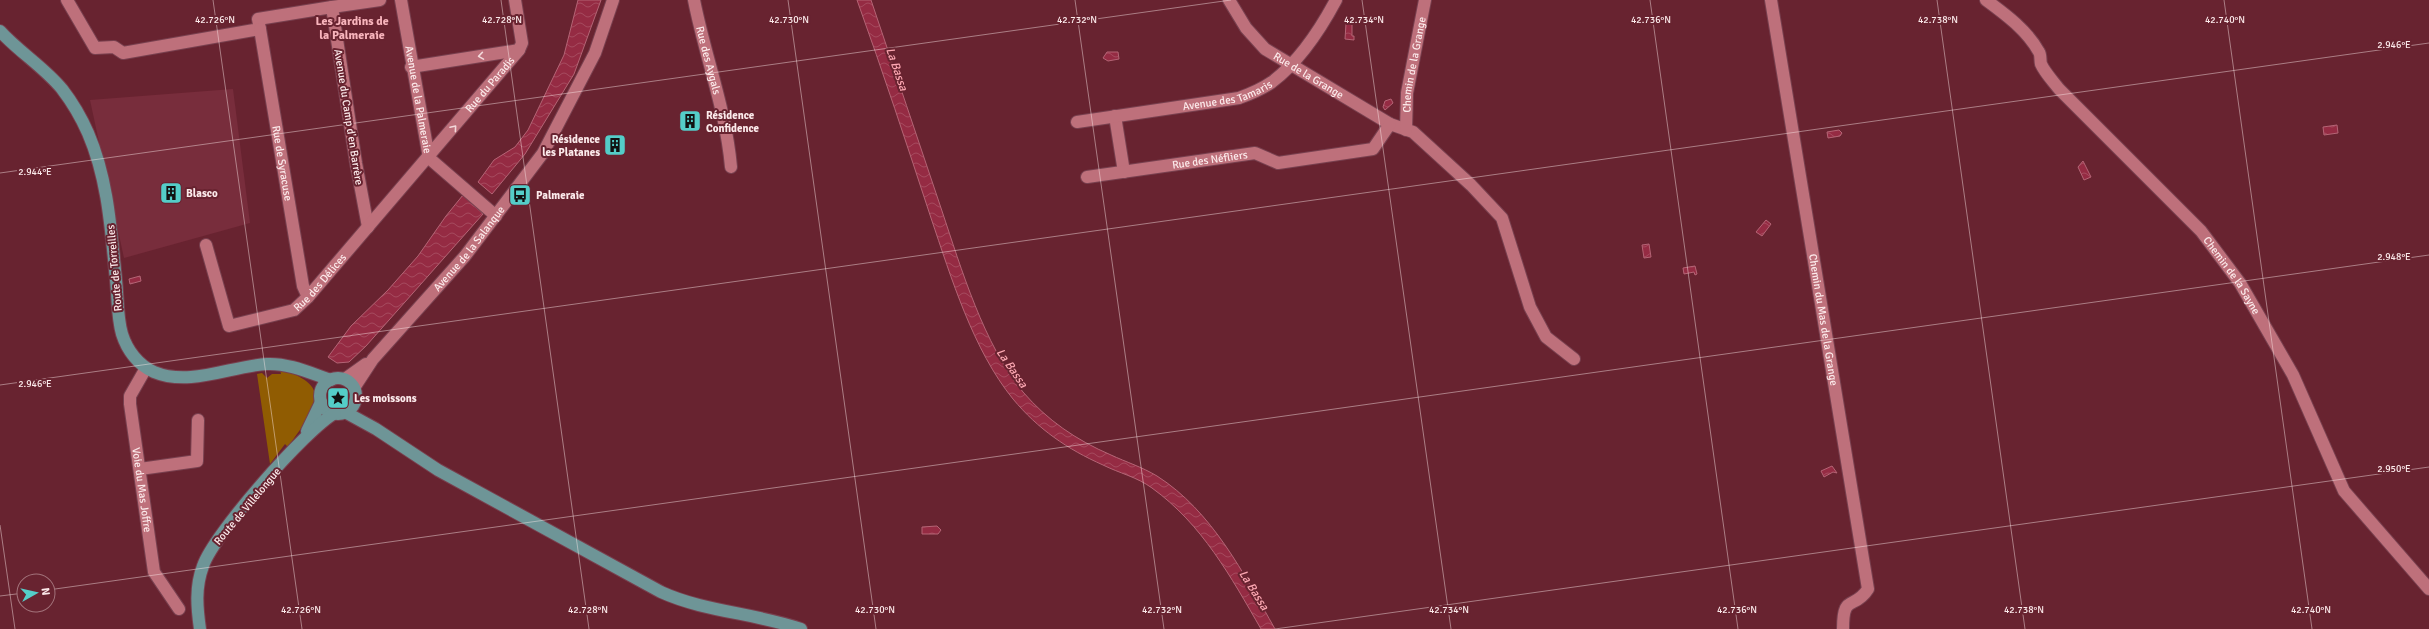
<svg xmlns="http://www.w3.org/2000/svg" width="2429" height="629" viewBox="0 0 2429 629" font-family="Signika,sans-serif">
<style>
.built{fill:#782d3c}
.grass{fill:#905c02}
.water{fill:url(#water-waves);stroke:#b46475}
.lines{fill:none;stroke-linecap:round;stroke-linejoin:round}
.minor-casing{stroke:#78404f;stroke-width:14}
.major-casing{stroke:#78404f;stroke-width:14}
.minor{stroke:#be707b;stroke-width:12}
.major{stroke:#6e9597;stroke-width:12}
.oneway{stroke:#f3d8da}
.ticks{fill:none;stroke:#fceaeb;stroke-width:1;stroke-opacity:0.45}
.labels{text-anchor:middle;stroke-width:4;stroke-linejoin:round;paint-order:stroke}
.street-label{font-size:11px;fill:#fceaeb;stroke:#682330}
.poi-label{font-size:11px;font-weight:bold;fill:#fceaeb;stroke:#682330;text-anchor:start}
.neighbourhood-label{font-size:12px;font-weight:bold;fill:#f8b4bc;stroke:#682330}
.water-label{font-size:12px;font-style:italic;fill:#fda7b2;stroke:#682330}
.ticks-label{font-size:10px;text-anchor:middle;fill:#fceaeb;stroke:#682330;stroke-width:4;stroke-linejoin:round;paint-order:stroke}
</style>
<defs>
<pattern id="water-waves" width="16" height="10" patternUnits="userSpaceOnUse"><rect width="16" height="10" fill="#952b43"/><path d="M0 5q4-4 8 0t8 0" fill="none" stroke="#a54a5e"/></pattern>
</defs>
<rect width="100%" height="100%" fill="#682330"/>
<polygon class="built" points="233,89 250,223 124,258 90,100"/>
<path class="grass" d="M280 369C338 387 313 411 288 447L285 444 270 464 257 374 262 373 267 378 272 374H281Z"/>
<g class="water">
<polygon points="578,0 601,0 574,74 525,154 492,194 478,182 494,160 515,147 528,130 564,55"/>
<path d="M857 0H871C895 70 918 141 942 211 961 268 984 345 1023 392 1047 420 1076 440 1111 455 1126 462 1142 467 1157 476 1212 511 1244 574 1275 629H1261C1231 577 1202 524 1152 488 1137 477 1119 473 1103 465 1067 449 1038 429 1013 399 973 350 951 277 931 218 907 145 883 72 857 0Z"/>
<polygon points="1346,24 1352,24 1352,36 1354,36 1354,40 1345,39"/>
<polygon points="1107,52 1118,52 1119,59 1108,61 1103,58"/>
<polygon points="1391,99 1393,103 1385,110 1383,107 1385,101"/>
<polygon points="2337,125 2338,133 2324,135 2323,127"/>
<polygon points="1839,130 1842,133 1840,136 1828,138 1827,132"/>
<polygon points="2083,161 2091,177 2084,180 2078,167"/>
<polygon points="463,195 483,214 366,346 349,362 337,363 328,357 351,326 388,290 418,256 446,216"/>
<polygon points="1766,220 1771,224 1762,236 1756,232"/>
<polygon points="1649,244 1651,257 1644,258 1642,245"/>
<polygon points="1695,266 1697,274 1695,275 1694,272 1684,274 1683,268"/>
<polygon points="140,276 141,281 130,284 129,279"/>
<polygon points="1832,466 1837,473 1833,472 1824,477 1821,471"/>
<polygon points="937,526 941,530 938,534 922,534 922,527"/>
</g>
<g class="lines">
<g class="minor-casing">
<g id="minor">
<polyline points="67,0 95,48 114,47 123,53 260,29 258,19 332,7"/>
<path id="s1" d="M401 0 429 158 496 216"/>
<path id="s2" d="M694 0C705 56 726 110 731 167"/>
<path id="s3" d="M1229 0 1246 28 1265 49 1390 124 1413 132 1471 185 1502 218 1530 307 1546 337 1574 359"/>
<path id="s4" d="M1771 0 1868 589C1854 611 1843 592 1843 629"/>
<path id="s5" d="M1986 0C2005 14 2027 30 2039 52 2041 55 2040 60 2041 64 2045 73 2053 81 2059 89L2201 231 2240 283 2293 375 2344 491 2429 589"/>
<path id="s6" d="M260 29 303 286 308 297"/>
<polyline points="411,67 519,50"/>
<polyline points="1115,116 1124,172"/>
<path id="s7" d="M1077 122 1239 98C1250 94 1262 89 1272 82 1300 61 1320 30 1336 0"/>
<path id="s8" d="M1406 130 1407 93 1425 0"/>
<path id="s9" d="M1087 177 1255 153 1278 163 1373 149 1390 124"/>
<polyline points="368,227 356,163 332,7 380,0"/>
<path id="s10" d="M206 245 229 326 294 310 308 297 519 50 522 43 515 0"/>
<path id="s11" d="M146 368 130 396V404L154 572 179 609"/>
<polyline points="345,379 366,364"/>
<path id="s12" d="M354 388 373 359 465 256 543 153 595 53 613 0"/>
<polyline points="140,469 197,461 198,420"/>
</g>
</g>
<g class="major-casing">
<g id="major">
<path d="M0 31C19 52 44 67 62 89 72 102 81 117 88 133 108 179 111 230 116 280 118 298 117 317 122 334 127 350 138 365 154 372 190 387 231 366 267 364 289 363 310 373 331 380"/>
<circle cx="338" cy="396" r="18"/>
<path d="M345 412 376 429 438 470 661 592C705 612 755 613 801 629"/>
<polyline points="307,431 321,402"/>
<path d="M200 629C197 608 195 587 203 566 213 535 306 429 335 413"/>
</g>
</g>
<use href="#minor" class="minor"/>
<use href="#major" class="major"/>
</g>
<defs><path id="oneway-chevron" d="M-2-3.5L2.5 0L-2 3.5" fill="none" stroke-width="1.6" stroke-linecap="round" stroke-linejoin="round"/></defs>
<g class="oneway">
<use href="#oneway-chevron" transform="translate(481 56) rotate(171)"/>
<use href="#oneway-chevron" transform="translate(454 128) rotate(-50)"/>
</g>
<path class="ticks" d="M213 0 302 629M501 0 589 629M788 0 876 629M1075 0 1164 629M1362 0 1451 629M1650 0 1738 629M1937 0 2025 629M2224 0 2312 629M0 173 1231 0M0 385 2429 43M0 525 15 629M48 590 2429 255M0 596 24 593M1275 629 2429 467"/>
<defs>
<g id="building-square" transform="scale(1.15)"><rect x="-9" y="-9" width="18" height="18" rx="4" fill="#54cdc8" stroke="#682330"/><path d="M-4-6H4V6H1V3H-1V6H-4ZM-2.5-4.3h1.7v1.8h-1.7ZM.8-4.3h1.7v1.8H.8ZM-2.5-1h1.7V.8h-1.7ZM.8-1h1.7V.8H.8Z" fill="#111"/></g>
<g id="bus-square" transform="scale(1.15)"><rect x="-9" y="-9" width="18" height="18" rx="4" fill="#54cdc8" stroke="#682330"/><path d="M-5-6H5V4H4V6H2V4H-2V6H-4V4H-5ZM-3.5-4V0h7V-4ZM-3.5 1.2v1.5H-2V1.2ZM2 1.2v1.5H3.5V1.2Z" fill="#111"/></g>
<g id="sight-square" transform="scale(1.15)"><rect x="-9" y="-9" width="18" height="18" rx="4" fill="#54cdc8" stroke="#682330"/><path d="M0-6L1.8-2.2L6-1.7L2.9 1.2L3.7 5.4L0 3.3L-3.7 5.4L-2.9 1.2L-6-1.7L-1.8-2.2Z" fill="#111"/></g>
</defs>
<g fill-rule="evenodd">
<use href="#building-square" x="690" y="121"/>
<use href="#building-square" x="615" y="145"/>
<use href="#building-square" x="171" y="193"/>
<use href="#bus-square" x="520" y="195"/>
<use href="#sight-square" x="338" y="398"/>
</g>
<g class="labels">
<g class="street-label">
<text dy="4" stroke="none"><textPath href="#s2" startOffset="62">Rue des Aygals</textPath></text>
<text dy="4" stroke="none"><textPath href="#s8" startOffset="66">Chemin de la Grange</textPath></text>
<text dy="4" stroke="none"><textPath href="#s3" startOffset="112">Rue de la Grange</textPath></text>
<text dy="4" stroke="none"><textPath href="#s10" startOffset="450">Rue du Paradis</textPath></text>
<text dy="4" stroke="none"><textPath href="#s7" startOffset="153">Avenue des Tamaris</textPath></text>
<text dy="4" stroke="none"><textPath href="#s1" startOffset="101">Avenue de la Palmeraie</textPath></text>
<text transform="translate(349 117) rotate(81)" y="4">Avenue du Camp d'en Barrère</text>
<text dy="4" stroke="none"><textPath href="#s9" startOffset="124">Rue des Néfliers</textPath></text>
<text dy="4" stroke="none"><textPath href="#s6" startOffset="136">Rue de Syracuse</textPath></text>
<text dy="4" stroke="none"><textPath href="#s12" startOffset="181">Avenue de la Salanque</textPath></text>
<text transform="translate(114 268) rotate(-95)" y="4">Route de Torreilles</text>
<text dy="4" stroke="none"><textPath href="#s5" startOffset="373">Chemin de la Sayne</textPath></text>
<text dy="4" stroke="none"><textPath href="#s10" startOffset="189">Rue des Délices</textPath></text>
<text dy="4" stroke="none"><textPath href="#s4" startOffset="324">Chemin du Mas de la Grange</textPath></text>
<text dy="4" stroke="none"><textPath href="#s11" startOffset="127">Voie du Mas Joffre</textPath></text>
<text transform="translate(247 506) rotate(-50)" y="4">Route de Villelongue</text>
</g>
<g class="poi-label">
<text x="706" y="119">Résidence<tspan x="706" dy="13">Confidence</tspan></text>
<text x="600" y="143" text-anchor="end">Résidence<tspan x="600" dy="13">les Platanes</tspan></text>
<text x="186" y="197">Blasco</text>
<text x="536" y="199">Palmeraie</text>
<text x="354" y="402">Les moissons</text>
</g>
<g class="neighbourhood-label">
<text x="352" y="25">Les Jardins de<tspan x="352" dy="14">la Palmeraie</tspan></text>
</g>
<g class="water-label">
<text transform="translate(897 69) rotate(71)" y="4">La Bassa</text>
<text transform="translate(1012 368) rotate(55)" y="4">La Bassa</text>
<text transform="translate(1254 590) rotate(58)" y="4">La Bassa</text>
</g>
</g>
<g class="ticks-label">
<text x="215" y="23">42.726°N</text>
<text x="502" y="23">42.728°N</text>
<text x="789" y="23">42.730°N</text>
<text x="1077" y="23">42.732°N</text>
<text x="1364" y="23">42.734°N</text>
<text x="1651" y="23">42.736°N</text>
<text x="1938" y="23">42.738°N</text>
<text x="2225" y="23">42.740°N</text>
<text x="2394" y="48">2.946°E</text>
<text x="35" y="175">2.944°E</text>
<text x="2394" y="260">2.948°E</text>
<text x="35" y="387">2.946°E</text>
<text x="2394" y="472">2.950°E</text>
<text x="301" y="613">42.726°N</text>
<text x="588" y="613">42.728°N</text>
<text x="875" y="613">42.730°N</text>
<text x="1162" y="613">42.732°N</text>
<text x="1449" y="613">42.734°N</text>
<text x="1737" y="613">42.736°N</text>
<text x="2024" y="613">42.738°N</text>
<text x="2311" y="613">42.740°N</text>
</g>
<g transform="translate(36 593) rotate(82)"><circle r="19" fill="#682330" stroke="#a3737b"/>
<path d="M0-3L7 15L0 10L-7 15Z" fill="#54cdc8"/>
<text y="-6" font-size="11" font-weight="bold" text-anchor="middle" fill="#fceaeb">N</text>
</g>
</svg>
